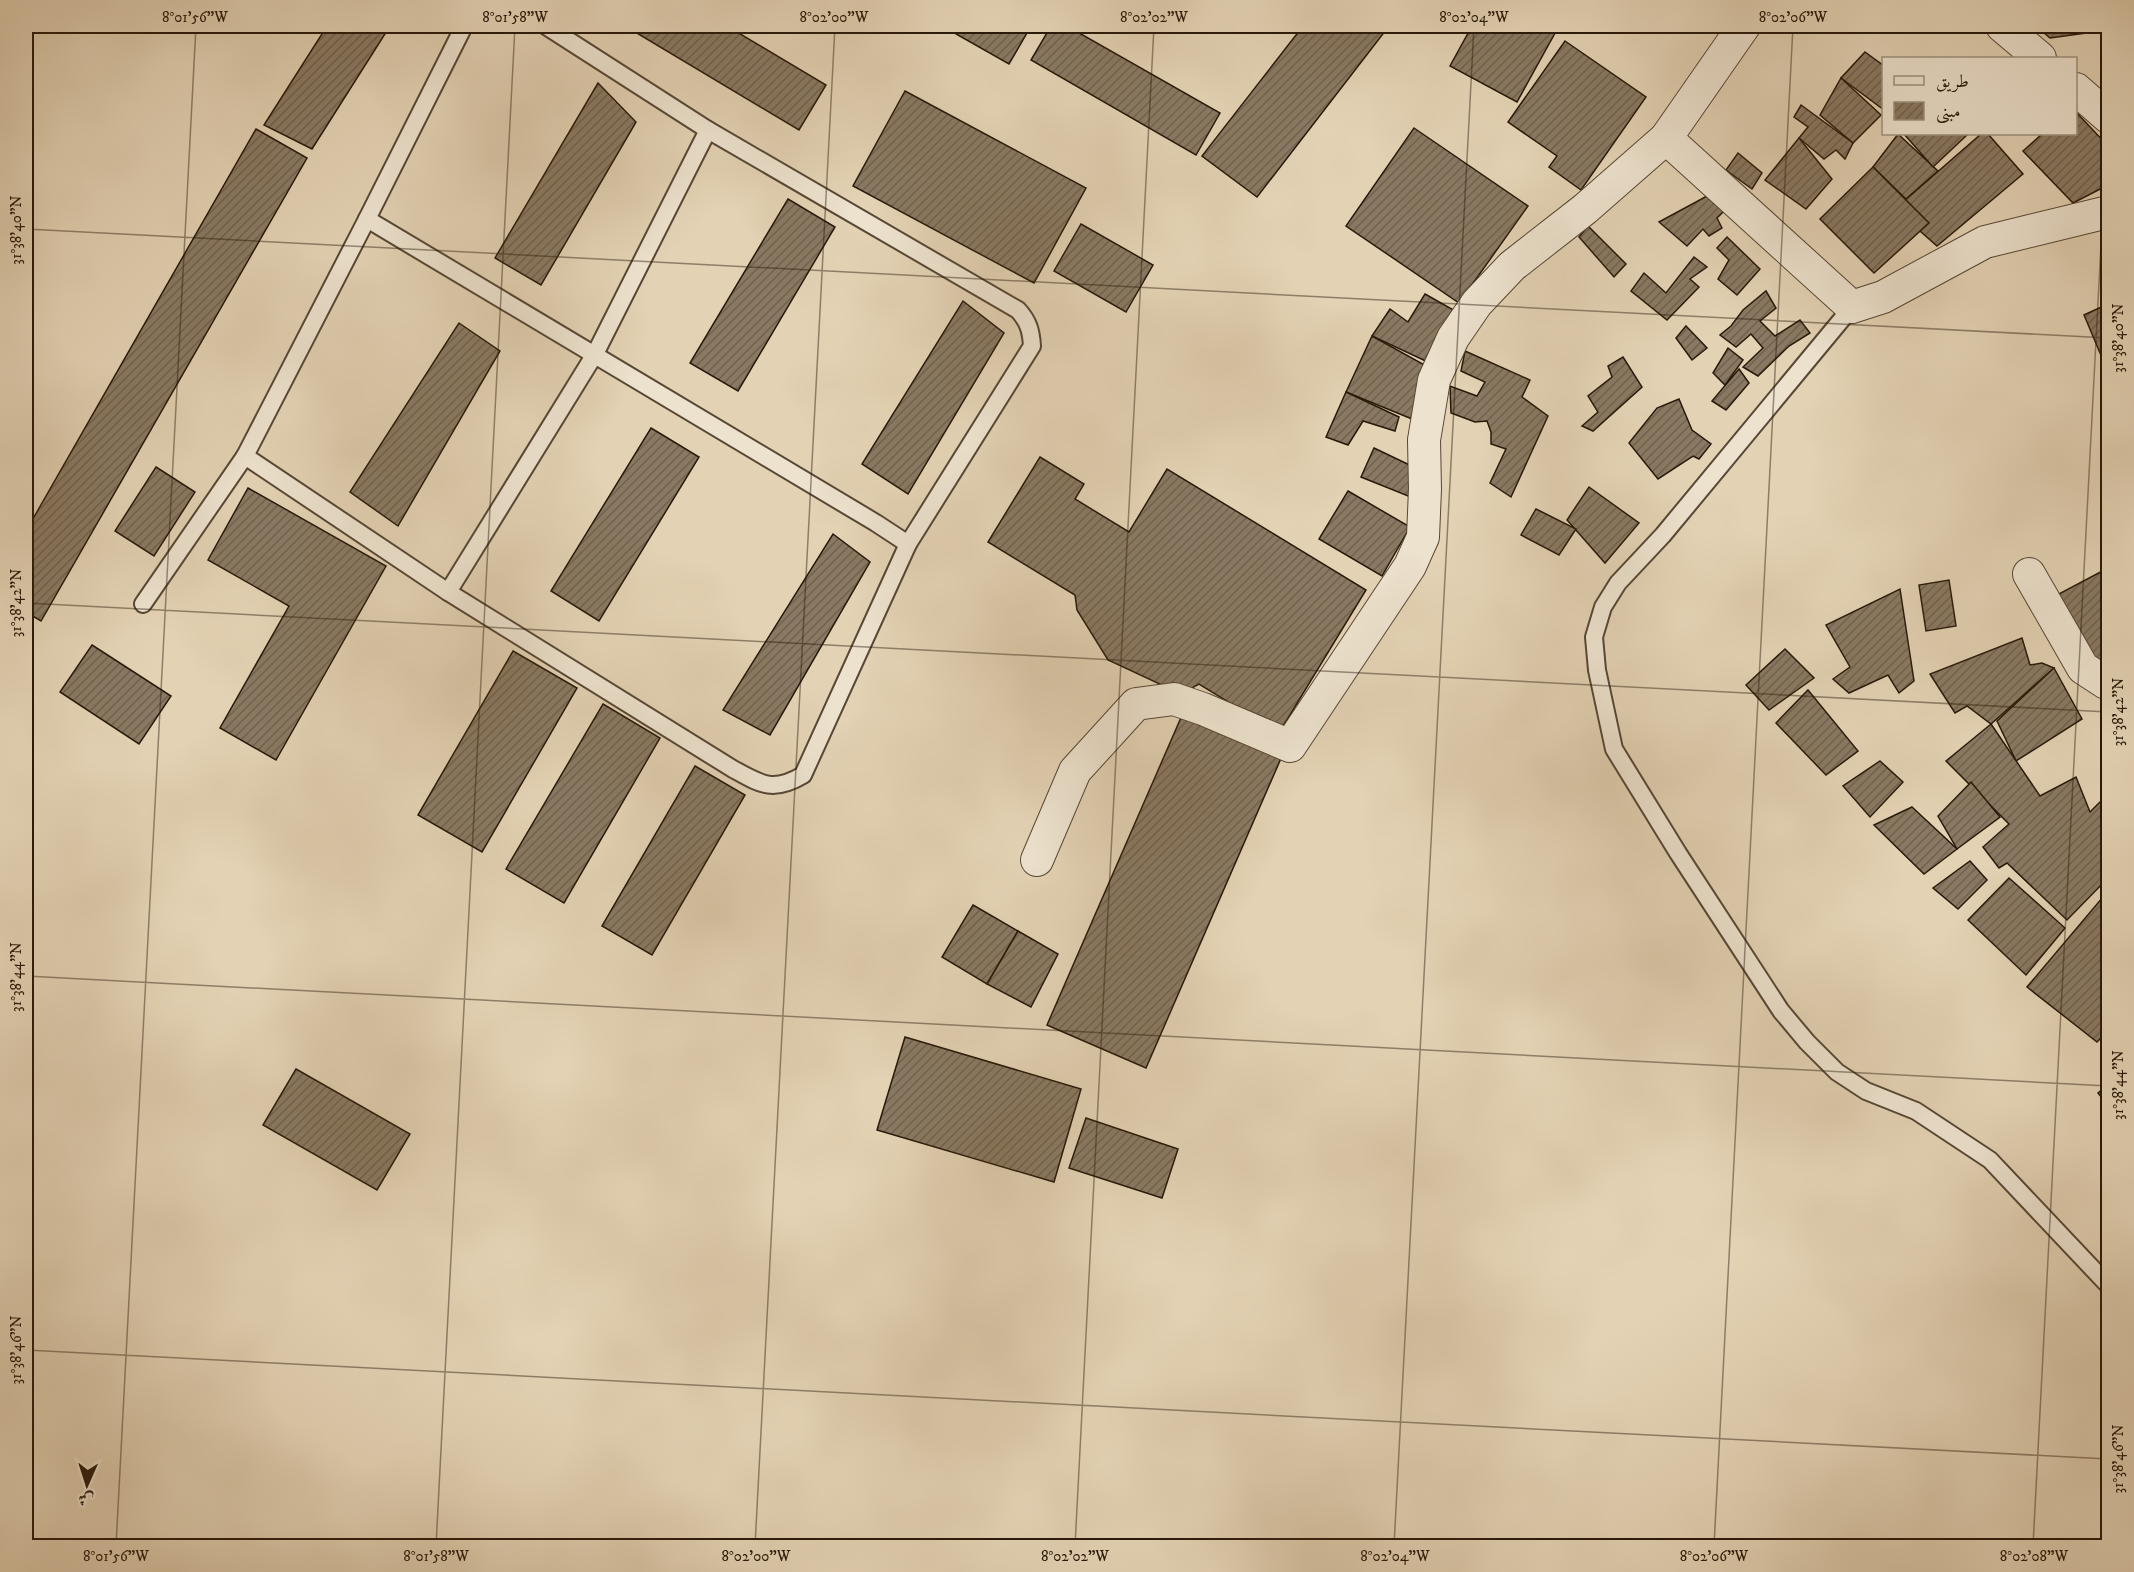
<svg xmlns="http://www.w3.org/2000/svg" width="2134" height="1572" viewBox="0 0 2134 1572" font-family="'IM FELL DW Pica',Amiri,serif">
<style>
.building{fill:url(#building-hatch);stroke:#281909;stroke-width:1.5}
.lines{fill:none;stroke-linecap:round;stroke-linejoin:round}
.service-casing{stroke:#574734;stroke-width:20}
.minor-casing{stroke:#574734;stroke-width:34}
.service{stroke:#ede2ce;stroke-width:16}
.minor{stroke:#ede2ce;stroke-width:32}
.ticks{fill:none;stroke:#281909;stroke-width:1.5;stroke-opacity:0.45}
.neatline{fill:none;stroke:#281909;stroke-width:2}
.ticks-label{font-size:15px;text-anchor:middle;fill:#281909}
</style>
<defs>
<pattern id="building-hatch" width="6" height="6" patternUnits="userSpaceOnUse" patternTransform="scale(1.5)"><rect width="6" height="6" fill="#897962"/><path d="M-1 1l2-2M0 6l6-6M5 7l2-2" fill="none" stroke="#70624f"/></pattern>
</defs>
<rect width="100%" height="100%" fill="#e3d2b4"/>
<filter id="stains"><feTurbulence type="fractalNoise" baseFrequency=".00333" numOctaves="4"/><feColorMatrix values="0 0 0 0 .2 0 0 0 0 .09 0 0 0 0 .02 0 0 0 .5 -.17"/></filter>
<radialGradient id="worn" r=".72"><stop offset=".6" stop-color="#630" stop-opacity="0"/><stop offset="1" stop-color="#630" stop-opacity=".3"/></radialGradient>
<g class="building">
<polygon points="327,26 390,26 312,149 264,125"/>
<polygon points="625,26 727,26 826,85 799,130"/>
<polygon points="942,26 1031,26 1009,64"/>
<polygon points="1051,26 1067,26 1220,113 1196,155 1031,60"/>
<polygon points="1303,26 1389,26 1257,197 1202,156"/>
<polygon points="1472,26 1540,26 1555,33 1517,102 1450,66"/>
<polygon points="2036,26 2108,26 2108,30 2050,38"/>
<polygon points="1565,41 1646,97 1581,190 1549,167 1557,156 1508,122"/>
<polygon points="1865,52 1884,66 1884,110 1841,78"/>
<polygon points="1841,78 1881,115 1853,143 1820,115"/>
<polygon points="598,83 636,122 541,285 495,258"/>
<polygon points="905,91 1086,188 1034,283 853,186"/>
<polygon points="1801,105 1853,143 1845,159 1836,150 1824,159 1799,138 1808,127 1794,117"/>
<polygon points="2076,112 2108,146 2108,185 2073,203 2023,151 2042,134 2076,134"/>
<polygon points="1414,128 1528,206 1459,303 1346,226"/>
<polygon points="256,129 307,158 41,621 26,612 26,531"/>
<polygon points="1898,134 1938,171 1906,199 1873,167"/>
<polygon points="1904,134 1968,134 1933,167"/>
<polygon points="1981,134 1988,134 2023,174 1937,246 1895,209"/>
<polygon points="1799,138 1832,179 1806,209 1765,180"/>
<polygon points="1738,153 1762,173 1752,189 1726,170"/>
<polygon points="1873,167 1929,223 1874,273 1820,219"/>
<polygon points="1709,195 1725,210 1717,218 1722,228 1709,236 1703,229 1687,246 1659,222"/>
<polygon points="788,199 835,227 738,391 690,363"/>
<polygon points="1081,224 1153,265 1126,312 1054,271"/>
<polygon points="1588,226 1626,264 1614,277 1579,237"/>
<polygon points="1727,237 1760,269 1737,295 1718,279 1729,260 1717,248"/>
<polygon points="1694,257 1707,267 1690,279 1699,287 1667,320 1631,291 1644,273 1666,293"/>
<polygon points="1766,291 1776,308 1760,321 1775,336 1800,320 1810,333 1789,346 1758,376 1743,367 1763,348 1751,334 1736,347 1720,335 1731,326 1743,310"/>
<polygon points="1425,294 1457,312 1432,364 1372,336 1390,309 1408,322"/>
<polygon points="963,301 1004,333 908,494 862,464"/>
<polygon points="2108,304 2108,372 2084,315"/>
<polygon points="459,323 500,351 398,526 350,492"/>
<polygon points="1686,326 1707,348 1692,360 1676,338"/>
<polygon points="1372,336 1430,368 1412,419 1346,392"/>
<polygon points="1728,348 1743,360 1725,385 1713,373"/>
<polygon points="1465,351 1530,380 1522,397 1548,416 1511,497 1490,483 1506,449 1491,444 1491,432 1487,421 1475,422 1451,413 1450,386 1477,396 1485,382 1461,371"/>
<polygon points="1623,357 1642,387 1593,431 1582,426 1598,412 1588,396 1612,377 1608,366"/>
<polygon points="1739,369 1749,383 1726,410 1712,401"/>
<polygon points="1346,392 1399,417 1395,431 1363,421 1348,445 1326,437"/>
<polygon points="1679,399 1692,430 1711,444 1699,459 1693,456 1658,479 1629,443 1657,408"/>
<polygon points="651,428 699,457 599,621 551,591"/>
<polygon points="1374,448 1418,469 1418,500 1361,477"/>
<polygon points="1040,457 1084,484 1075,499 1129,532 1167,469 1366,590 1279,733 1199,684 1181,694 1108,660 1077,610 1075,595 988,542"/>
<polygon points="156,467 195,492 154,556 115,531"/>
<polygon points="1589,487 1639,523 1605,563 1567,520"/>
<polygon points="248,488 386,566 276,760 220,728 289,606 208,560"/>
<polygon points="1348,491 1410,527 1382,576 1319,539"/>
<polygon points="1536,509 1576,529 1559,555 1521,535"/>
<polygon points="833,534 870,562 770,735 723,710"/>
<polygon points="2108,568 2108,659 2092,664 2055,596"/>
<polygon points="1949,580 1956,626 1926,631 1919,585"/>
<polygon points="1900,589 1914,681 1899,693 1888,675 1849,693 1833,679 1850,667 1826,625"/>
<polygon points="2022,638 2030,665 2042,663 2054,668 1991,724 1967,706 1955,713 1930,674"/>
<polygon points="92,645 171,696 139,744 60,692"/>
<polygon points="1785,649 1814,678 1769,710 1746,685"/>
<polygon points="513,651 577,688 482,852 418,815"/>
<polygon points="2054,668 2082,719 2016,761 1997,721"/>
<polygon points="1808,690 1858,751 1826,775 1776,723"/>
<polygon points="603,704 660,738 564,903 506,869"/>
<polygon points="1183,713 1282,756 1146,1068 1047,1025"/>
<polygon points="1991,724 2040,796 2076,777 2090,812 2108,794 2108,878 2067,920 2007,863 1999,868 1983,847 2009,824 1946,761"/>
<polygon points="1880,761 1903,782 1870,817 1843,786"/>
<polygon points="695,766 745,795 652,955 602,926"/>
<polygon points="1971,782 2000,817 1957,849 1938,816"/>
<polygon points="1912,807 1957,849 1924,874 1874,825"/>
<polygon points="1970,861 1987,880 1958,909 1933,888"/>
<polygon points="2009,878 2065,928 2026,975 1968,920"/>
<polygon points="2108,891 2108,1031 2097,1042 2027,987"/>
<polygon points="973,905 1018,931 987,984 942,957"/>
<polygon points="1018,931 1058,954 1031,1007 987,984"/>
<polygon points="905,1037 1081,1089 1054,1182 877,1130"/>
<polygon points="296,1069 410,1134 377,1190 263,1125"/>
<polygon points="2108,1084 2108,1105 2098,1093"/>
<polygon points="1086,1118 1178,1149 1162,1198 1069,1168"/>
</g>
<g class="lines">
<g class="service-casing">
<g id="service">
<polyline points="367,219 876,523 908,544"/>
<polyline points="1852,307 1663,535 1618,583 1603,607 1594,637 1597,670 1614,749 1678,853 1781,1011 1807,1042 1837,1072 1866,1091 1916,1111 1990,1160 2108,1285"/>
<path d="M245 456 448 592 733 769C760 784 773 793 803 775L908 544 1032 346C1031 330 1028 321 1018 310L708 130 546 26"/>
<polyline points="448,592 595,354 708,130"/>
<polyline points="143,604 245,456 367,219 464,26"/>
</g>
</g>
<g class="minor-casing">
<g id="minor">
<polyline points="2002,26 2040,58"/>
<polyline points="2076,89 2108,117"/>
<polyline points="1666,138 1852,307 1883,297 1985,242 2108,212"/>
<polyline points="2029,574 2083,668 2106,683 2108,683"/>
<polyline points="1037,860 1075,771 1136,704 1174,699 1203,709 1290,746 1410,566 1423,537 1425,489 1424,440 1434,380 1453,338 1477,303 1512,266 1585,209 1666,138 1744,26"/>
</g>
</g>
<use href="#service" class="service"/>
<use href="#minor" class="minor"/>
</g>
<path class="ticks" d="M26 229 2108 338M26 603 2108 712M26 976 2108 1086M26 1350 2108 1459M116 1546 196 26M436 1546 515 26M755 1546 835 26M1075 1546 1154 26M1394 1546 1474 26M1714 1546 1793 26M2033 1546 2108 111"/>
<rect width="2134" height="1572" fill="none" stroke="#e3d2b4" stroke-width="66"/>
<rect x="1882" y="57" width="195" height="78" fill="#ede2ce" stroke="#9e927f" stroke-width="1.5"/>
<rect x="1894" y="76" width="30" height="9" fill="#ede2ce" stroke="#9e927f" stroke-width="1.5"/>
<text x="1936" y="87" font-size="18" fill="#281909">طريق</text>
<rect x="1894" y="102" width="30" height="18" fill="url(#building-hatch)" stroke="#9e927f" stroke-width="1.5"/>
<text x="1936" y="117" font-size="18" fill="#281909">مبنى</text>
<g transform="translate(87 1485) rotate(183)" stroke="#ede2ce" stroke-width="4.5" paint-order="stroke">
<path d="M0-4.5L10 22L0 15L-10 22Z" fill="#281909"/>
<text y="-9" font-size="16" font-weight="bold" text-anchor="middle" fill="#281909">ش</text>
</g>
<rect x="33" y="33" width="2068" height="1506" class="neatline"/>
<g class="ticks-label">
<text x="195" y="22">8°01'56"W</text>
<text x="515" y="22">8°01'58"W</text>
<text x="834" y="22">8°02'00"W</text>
<text x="1154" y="22">8°02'02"W</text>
<text x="1474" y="22">8°02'04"W</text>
<text x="1793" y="22">8°02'06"W</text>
<text transform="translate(16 230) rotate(-90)" y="5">31°38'40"N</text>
<text transform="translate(2118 338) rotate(-90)" y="5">31°38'40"N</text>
<text transform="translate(16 603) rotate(-90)" y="5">31°38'42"N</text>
<text transform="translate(2118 712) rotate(-90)" y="5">31°38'42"N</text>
<text transform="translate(16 977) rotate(-90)" y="5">31°38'44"N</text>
<text transform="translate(2118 1085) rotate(-90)" y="5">31°38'44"N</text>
<text transform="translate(16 1350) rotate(-90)" y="5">31°38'46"N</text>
<text transform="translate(2118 1459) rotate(-90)" y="5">31°38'46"N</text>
<text x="116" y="1561">8°01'56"W</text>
<text x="436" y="1561">8°01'58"W</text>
<text x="756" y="1561">8°02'00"W</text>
<text x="1075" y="1561">8°02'02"W</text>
<text x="1395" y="1561">8°02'04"W</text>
<text x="1714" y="1561">8°02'06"W</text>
<text x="2034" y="1561">8°02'08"W</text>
</g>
<rect width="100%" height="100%" filter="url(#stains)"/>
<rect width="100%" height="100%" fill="url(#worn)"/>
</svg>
